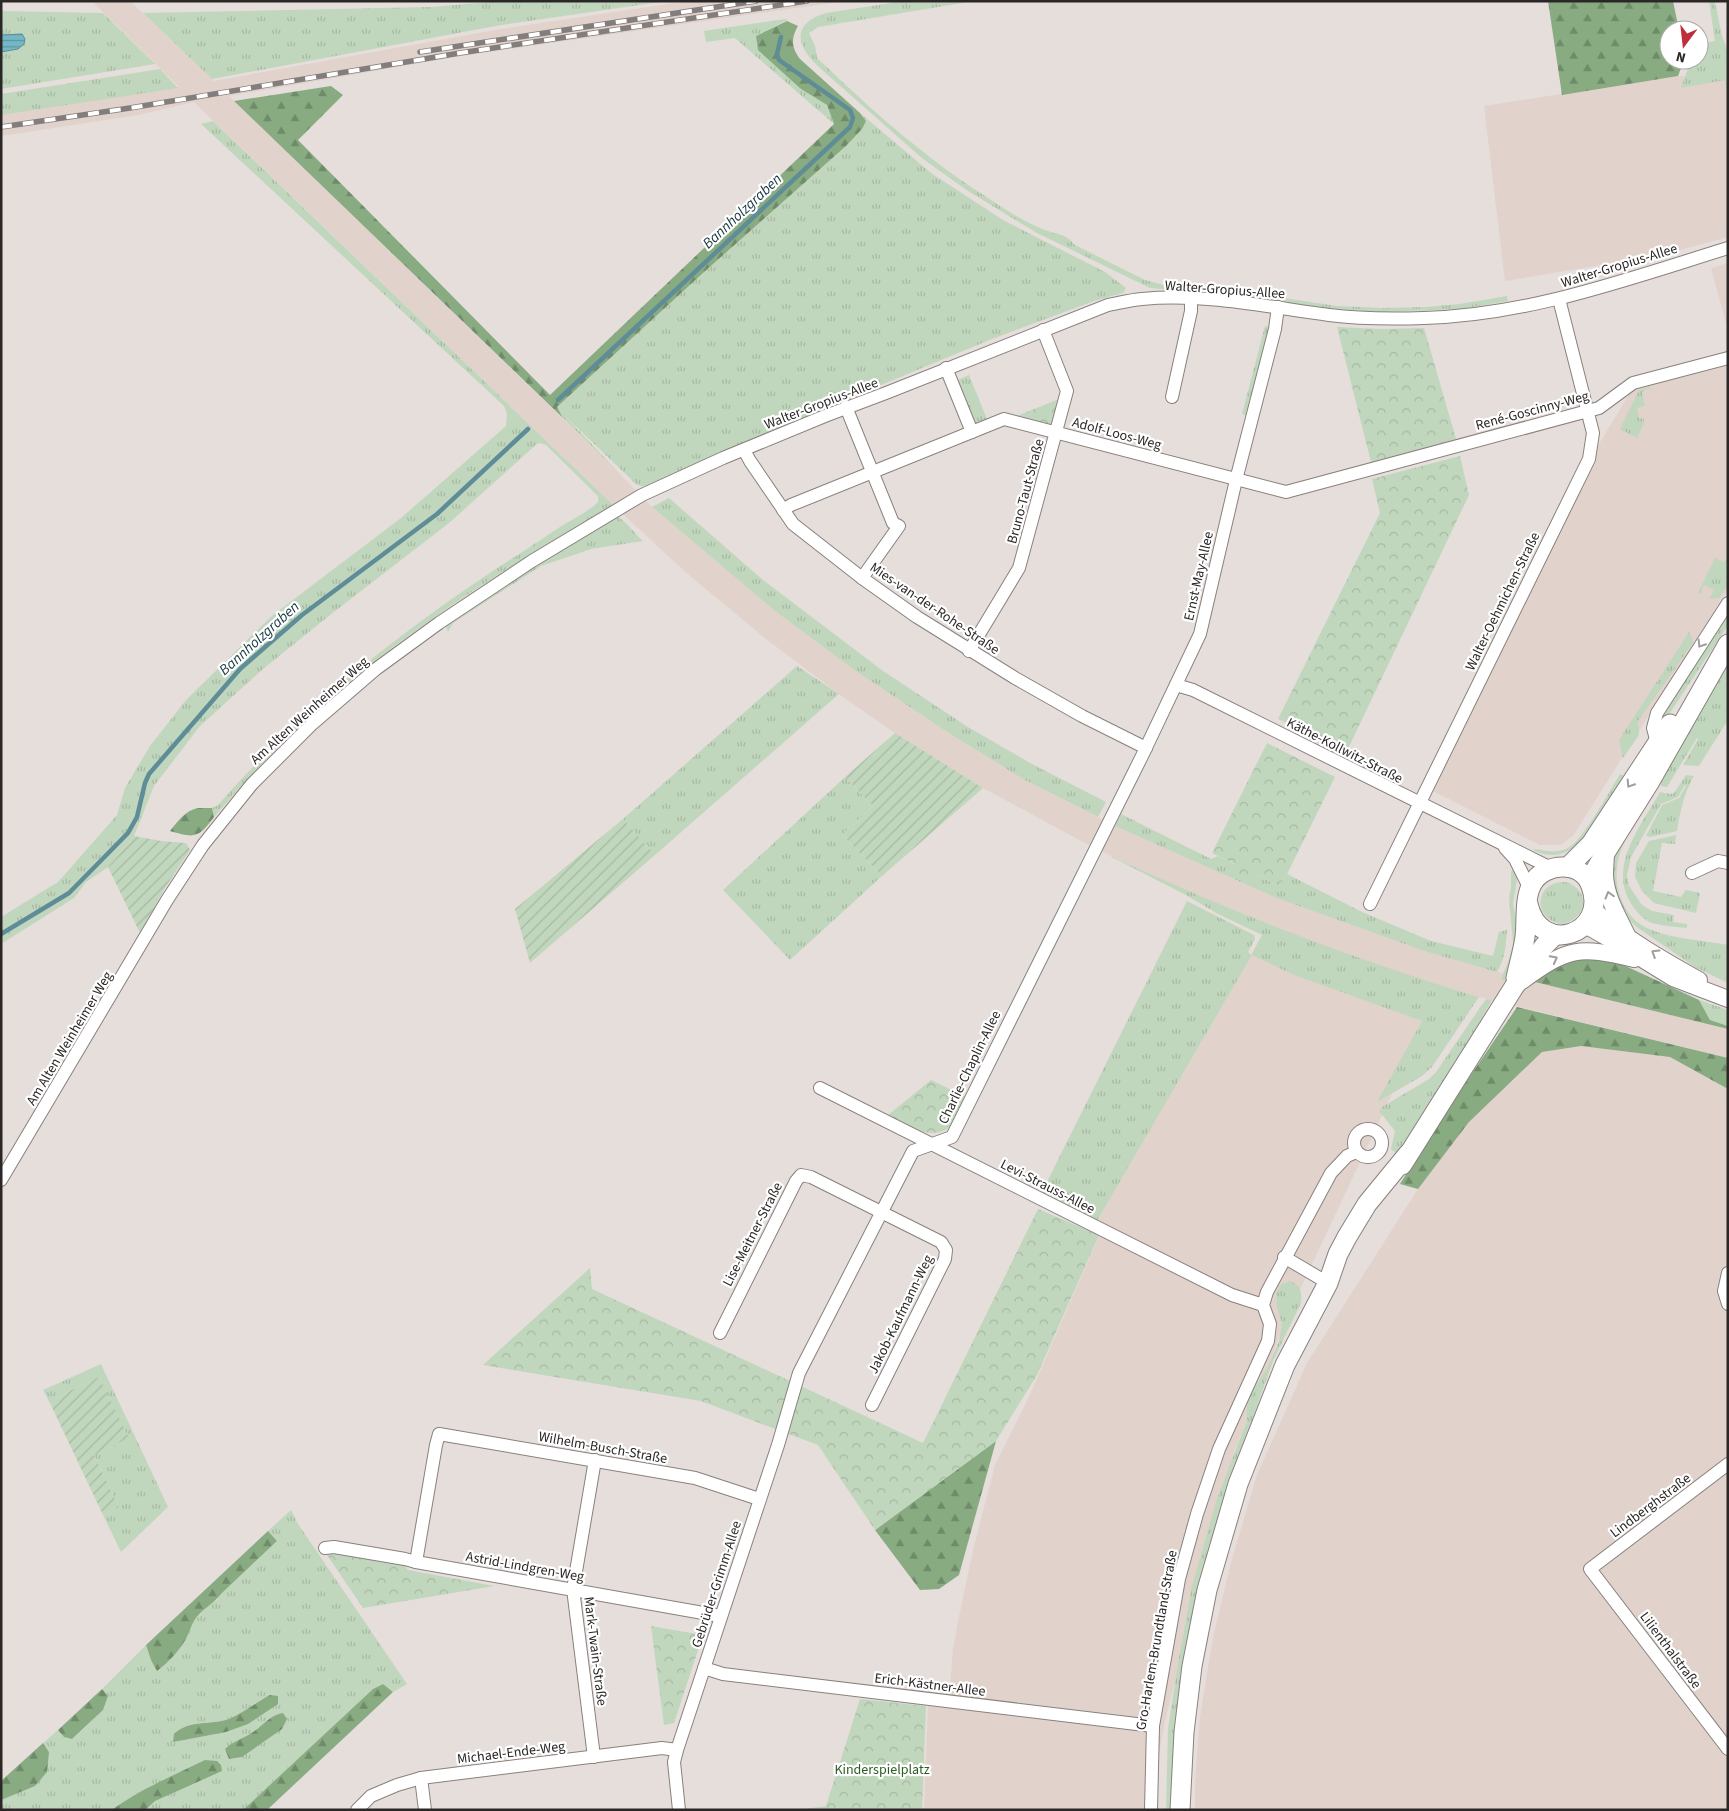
<svg xmlns="http://www.w3.org/2000/svg" width="1729" height="1811" viewBox="0 0 1729 1811" font-family="'Source Sans 3',sans-serif">
<style>
.built{fill:#e1d2cc}
.grass{fill:url(#grass-tufts)}
.forest{fill:url(#forest-firs)}
.park{fill:url(#park-crowns)}
.garden{fill:url(#garden-furrows)}
.water{fill:url(#water-rules);stroke:#5e8c97}
.lines{fill:none;stroke-linecap:round;stroke-linejoin:round}
.stream{stroke:#5e8c97;stroke-width:4.5}
.minor-casing{stroke:#88817e;stroke-width:14}
.tertiary-casing{stroke:#88817e;stroke-width:18}
.secondary-casing{stroke:#88817e;stroke-width:21}
.minor{stroke:#fff;stroke-width:12}
.tertiary{stroke:#fff;stroke-width:16}
.secondary{stroke:#fff;stroke-width:19}
.rail-casing{stroke:#837e7c;stroke-width:5.5}
.rail{stroke:#fff;stroke-width:4;stroke-dasharray:11;stroke-linecap:butt}
.oneway{stroke:#9f9e9d}
.labels{text-anchor:middle;stroke-width:4.5;stroke-linejoin:round;paint-order:stroke}
.street-label{font-size:14px;fill:#2a2726;stroke:#fff}
.park-label{font-size:14px;fill:#2c5c23;stroke:#fff}
.water-label{font-size:15px;font-style:italic;fill:#16373f;stroke:#fff}
</style>
<defs>
<pattern id="grass-tufts" width="24" height="20" patternUnits="userSpaceOnUse" patternTransform="scale(1.25)"><rect width="24" height="20" fill="#c1d7bd"/><path d="M3 7l-1-3M5 7V3M7 7l1-3M15 17l-1-3M17 17v-4M19 17l1-3" fill="none" stroke="#a6b9a2"/></pattern>
<pattern id="forest-firs" width="22" height="20" patternUnits="userSpaceOnUse" patternTransform="scale(1.25)"><rect width="22" height="20" fill="#88ab81"/><path d="M5 1l3.5 6h-7zM16 11l3.5 6h-7z" fill="#6f8b69"/></pattern>
<pattern id="park-crowns" width="20" height="18" patternUnits="userSpaceOnUse" patternTransform="scale(1.25)"><rect width="20" height="18" fill="#c1d7bd"/><path d="M2 6a3 3 0 1 1 6 0M12 15a3 3 0 1 1 6 0" fill="none" stroke="#a6b9a2"/></pattern>
<pattern id="garden-furrows" width="10" height="10" patternUnits="userSpaceOnUse" patternTransform="scale(1.25)"><rect width="10" height="10" fill="#c1d7bd"/><path d="M-1 1l2-2M0 10L10 0M9 11l2-2" fill="none" stroke="#a6b9a2"/></pattern>
<pattern id="water-rules" width="6" height="5" patternUnits="userSpaceOnUse" patternTransform="scale(1.25)"><rect width="6" height="5" fill="#74b7c7"/><path d="M0 2.5h6" fill="none" stroke="#5f95a1"/></pattern>
</defs>
<rect width="100%" height="100%" fill="#e5dedb"/>
<g class="built">
<polygon points="92,1 130,1 214,81 501,29 688,1 845,1 461,56 229,96 620,474 652,507 775,611 853,669 947,732 1023,779 1115,826 1274,897 1424,951 1535,982 1728,1029 1728,1058 1479,997 1419,979 1337,951 1258,921 1170,884 1085,843 983,788 895,733 839,694 766,639 690,576 613,505 194,102 138,115 1,136 1,114 179,87"/>
<polygon points="1678,76 1728,78 1728,237 1662,255 1505,281 1484,106"/>
<polygon points="1728,263 1728,330 1711,268"/>
<polygon points="1728,361 1728,589 1573,836 1560,845 1540,845 1431,790 1503,633 1599,444 1634,386"/>
<polygon points="1252,955 1432,1018 1393,1092 1287,1317 1233,1455 1165,1721 1149,1810 924,1810 928,1705 949,1701 953,1649 960,1612 974,1546 995,1465 1028,1399 1100,1234 1094,1226"/>
<polygon points="1581,1046 1670,1057 1728,1089 1728,1810 1195,1810 1195,1782 1200,1717 1213,1637 1232,1559 1257,1475 1307,1363 1418,1189 1469,1122 1542,1052"/>
</g>
<g class="grass">
<polygon points="501,1 667,1 501,25 212,79 143,13 430,7"/>
<path d="M904 1H974L818 27 809 33 815 46 817 58C870 108 920 154 982 194 1002 207 1023 222 1045 230 1060 236 1063 232 1075 245L1145 280 1164 285 1223 289 1337 306 1382 308 1427 307 1460 304 1507 296 1508 301 1461 309 1382 312 1337 309 1209 293 1150 288 1037 233 968 191 923 159 821 69C797 48 789 24 826 13Z"/>
<polygon points="1709,1 1715,1 1722,36 1728,52 1728,97 1725,80 1681,88 1691,60 1699,60 1699,44 1715,41"/>
<polygon points="1,11 103,13 155,64 1,89"/>
<polygon points="785,19 787,20 756,36 801,89 827,105 834,124 735,38 706,42 704,31"/>
<polygon points="160,69 178,88 1,115 1,94"/>
<polygon points="860,113 931,173 1003,220 1105,272 1126,288 1123,293 1094,301 992,339 881,385 645,486 640,486 636,484 565,416 620,474 563,418 557,407 703,273 846,146 866,121"/>
<path d="M213 121 613 505C528 554 443 607 366 668 311 711 260 763 214 817L212 808 218 805C293 719 381 647 475 583 503 564 532 546 560 527 573 519 588 512 598 502V496L546 445 540 443 537 444 449 523 330 615 263 669 200 726 154 786 134 836 108 867 86 882 74 898 1 944V917L58 882 117 815 125 788 150 746 186 700 273 615 401 518 506 426 507 414 504 406 201 124Z"/>
<polygon points="1265,326 1270,327 1247,416 1242,414"/>
<polygon points="969,375 987,419 975,424 958,380"/>
<polygon points="1650,387 1651,388 1644,390 1644,392 1642,393 1645,406 1637,408 1639,419 1644,418 1644,423 1637,438 1620,429 1639,390"/>
<polygon points="669,498 763,580 883,671 968,727 1030,763 1106,802 1098,817 1023,779 947,732 853,669 775,611 652,507"/>
<path d="M617 516C629 524 633 532 643 541L591 549 541 566 453 623 448 632 446 626 513 579Z"/>
<polygon points="1728,555 1728,585 1719,598 1709,599 1714,590 1704,585 1700,594 1698,593 1715,558 1724,562"/>
<polygon points="1728,615 1728,625 1662,725 1659,720"/>
<polygon points="1689,632 1692,637 1693,643 1638,721 1639,735 1623,758 1619,740"/>
<polygon points="1728,659 1728,720 1699,766 1683,765 1698,739 1697,738 1667,787 1661,786 1661,781 1656,780"/>
<polygon points="797,666 839,694 655,855 623,819"/>
<path d="M1620 774 1625 776C1617 788 1609 800 1602 812 1586 837 1568 867 1533 850L1535 849C1545 851 1555 853 1566 849 1582 843 1610 790 1620 774Z"/>
<path d="M1686 775 1694 776C1684 793 1680 812 1677 831L1650 837 1646 836 1662 805 1679 798 1686 786 1685 785 1678 797 1661 804 1631 857 1627 875 1629 886 1642 905 1652 911 1674 915 1673 922 1687 924V928C1676 927 1663 926 1652 923 1644 920 1636 912 1632 905 1607 866 1641 826 1660 792L1670 794 1674 793Z"/>
<polygon points="845,777 873,806 842,835 882,876 790,960 723,890"/>
<path d="M1651 794C1632 827 1606 860 1621 899 1626 912 1636 924 1649 929 1669 938 1706 941 1728 945V983L1695 967 1638 928 1629 920 1615 895 1612 866 1615 851Z"/>
<path d="M1121 814 1211 859 1218 856 1279 886 1287 874 1362 912 1431 941 1493 956 1499 932 1507 930C1506 945 1505 959 1497 972L1424 951 1274 897 1115 826Z"/>
<polygon points="1676,835 1675,844 1662,843 1653,891 1681,897 1686,890 1700,893 1696,913 1654,903 1642,891 1635,877 1636,863 1649,841"/>
<path d="M1104 853C1226 910 1350 958 1479 997L1432 1067 1422 1076 1377 1102 1422 1021 1294 975 1252 955 1094 1226 1039 1198 1187 901 1254 935 1255 939 1248 952 1251 955 1262 935 1218 914 1184 894Z"/>
<polygon points="1514,867 1517,880 1513,904 1518,927 1509,974 1505,981 1501,979 1510,957 1513,943 1509,898 1511,888 1511,872"/>
<path d="M1566 882C1592 891 1587 920 1561 924 1531 918 1535 880 1566 882Z"/>
<polygon points="1486,999 1492,1000 1450,1074 1397,1154 1391,1149 1395,1131 1379,1111 1382,1107 1429,1079 1436,1072"/>
<polygon points="1699,1000 1728,1010 1728,1026 1710,1020"/>
<path d="M1290 1281C1301 1286 1302 1291 1301 1303L1273 1361 1223 1502 1172 1810H1166L1168 1729 1178 1664 1192 1586 1217 1499 1247 1420V1400L1267 1368 1279 1341 1282 1324 1277 1307 1276 1294 1281 1284Z"/>
<polygon points="101,1364 168,1507 121,1552 103,1515 119,1507 94,1455 128,1438 99,1377 49,1401 43,1390"/>
<path d="M291 1510 298 1524 407 1684 393 1692 383 1684 373 1689 243 1810H1V1800L15 1793 49 1752 43 1743 58 1730 64 1737 72 1739C87 1725 100 1716 108 1696L102 1689 146 1645 151 1660 186 1639 194 1620 209 1604 217 1600 222 1593 277 1541 268 1531Z"/>
</g>
<g class="forest">
<polygon points="1548,1 1673,1 1679,30 1669,30 1669,60 1684,60 1678,76 1562,95"/>
<path d="M787 21 798 26C791 38 791 47 800 59L860 113 866 121 862 129 846 146 703 273 557 407 563 418 234 101 331 86 343 95 298 140 550 395 834 124 827 105 801 89 758 50 756 36Z"/>
<path d="M198 808H212L214 817C199 837 196 839 170 831 178 821 186 810 198 808Z"/>
<path d="M1590 957 1619 963 1699 1000 1710 1020 1728 1026V1029L1535 982C1551 965 1568 961 1590 957Z"/>
<polygon points="1517,1007 1728,1058 1728,1089 1670,1057 1581,1046 1542,1052 1469,1122 1418,1189 1400,1184 1437,1125"/>
<polygon points="996,1441 959,1575 939,1589 920,1590 875,1530"/>
<path d="M268 1531 277 1541 222 1593C214 1604 201 1609 194 1621 191 1626 189 1633 186 1639 178 1652 169 1662 157 1671L151 1660 146 1645Z"/>
<polygon points="383,1684 393,1692 267,1810 243,1810 373,1689"/>
<polygon points="102,1689 108,1696 103,1710 72,1739 64,1737 58,1730"/>
<path d="M270 1695 278 1696V1704L248 1724 226 1732 173 1742 174 1734C189 1720 208 1725 226 1720 238 1716 257 1702 270 1695Z"/>
<path d="M283 1713 287 1719 282 1729 242 1757 229 1759 225 1749C233 1741 243 1739 253 1732 264 1725 270 1715 283 1713Z"/>
<polygon points="43,1743 49,1752 47,1772 35,1786 1,1800 1,1781"/>
<path d="M205 1760 217 1761 221 1765 222 1771 155 1801 145 1810H112C140 1789 173 1776 205 1760Z"/>
</g>
<g class="park">
<polygon points="1337,327 1382,329 1424,328 1456,439 1371,462"/>
<polygon points="1059,399 1051,427 1014,417"/>
<polygon points="1460,456 1469,495 1347,751 1278,719 1380,513 1372,479"/>
<polygon points="1267,743 1335,777 1287,874 1279,886 1257,875 1251,885 1230,875 1235,864 1212,853"/>
<path d="M931 1080 968 1098C964 1106 960 1116 955 1122 936 1145 908 1126 887 1116Z"/>
<polygon points="1038,1209 1099,1235 1037,1375 996,1441 875,1530 818,1445 701,1401 483,1365 590,1268 592,1289 923,1443"/>
<polygon points="332,1552 403,1564 408,1570 494,1586 363,1608 327,1555"/>
<polygon points="651,1626 703,1635 674,1723 664,1725"/>
<polygon points="860,1699 926,1706 922,1810 796,1810 826,1806"/>
</g>
<g class="garden">
<polygon points="895,733 983,788 882,876 842,835 873,806 845,777"/>
<polygon points="623,819 655,855 530,963 515,909"/>
<polygon points="134,836 161,841 186,843 190,850 165,888 140,933 108,867"/>
<polygon points="99,1377 129,1438 94,1455 119,1507 103,1515 49,1401"/>
</g>
<polygon class="water" points="22,34 25,39 24,44 18,49 1,52 1,35"/>
<g class="lines">
<g class="stream">
<polyline points="558,400 850,127 853,118 850,110 779,60 777,54 781,37"/>
<polyline points="1,934 69,893 128,833 137,817 145,783 149,774 240,669 302,615 437,514 528,429"/>
</g>
<g class="minor-casing">
<g id="minor">
<polyline points="946,368 972,432"/>
<polyline points="1172,397 1191,311 1191,299"/>
<polyline points="846,407 893,523 899,526 862,578"/>
<polyline points="744,450 750,461 793,524 862,578 917,617 1015,678 1082,716 1146,748"/>
<polyline points="783,510 791,505 1004,419 1286,492 1599,408 1633,383 1728,358"/>
<polyline points="969,651 1019,568 1067,391 1043,330"/>
<polyline points="1176,685 1193,690 1551,868"/>
<polyline points="1657,743 1653,728 1657,713 1728,603"/>
<polyline points="1505,848 1515,859 1530,889"/>
<polyline points="1692,873 1718,861 1728,863"/>
<polyline points="1370,904 1589,459 1593,433 1559,299"/>
<polyline points="820,1088 1232,1295 1263,1305"/>
<circle cx="1368" cy="1143" r="14"/>
<path d="M1 1180 167 900 203 845 252 784 311 725 376 669 439 623 532 561 642 495 723 458 825 416 886 393 1108 305C1119 303 1130 300 1142 299 1204 293 1268 307 1329 315 1360 319 1393 319 1424 318 1529 315 1628 279 1728 248"/>
<polyline points="1284,1257 1328,1283"/>
<polyline points="1728,1273 1724,1291 1728,1304"/>
<polyline points="720,1333 796,1181 801,1175 811,1177 941,1242 946,1250 945,1259 872,1405"/>
<polyline points="1728,1464 1590,1569 1728,1749"/>
<polyline points="325,1548 334,1547 405,1559 416,1562 720,1616"/>
<polyline points="416,1562 436,1445 439,1434 695,1478 759,1499"/>
<polyline points="704,1668 723,1674 1153,1726"/>
<polyline points="594,1757 573,1589 595,1460"/>
<polyline points="421,1778 425,1810"/>
<polyline points="357,1810 371,1796 397,1785 421,1778 662,1748 677,1750"/>
<polyline points="679,1810 674,1762 677,1750 778,1445 799,1373 913,1151 952,1137 1143,754 1200,634 1236,480 1275,329 1278,307"/>
<polyline points="1151,1810 1153,1726 1179,1579 1197,1514 1219,1449 1268,1341 1270,1324 1263,1305 1267,1292 1331,1173 1347,1156 1356,1152"/>
</g>
</g>
<g class="tertiary-casing">
<g id="tertiary">
<path d="M1606 851C1606 859 1605 867 1605 875 1606 897 1618 916 1627 935"/>
<path d="M1594 910C1624 938 1663 960 1699 980"/>
<polyline points="1585,925 1608,938 1673,978 1728,999"/>
<path d="M1522 981C1569 947 1578 946 1634 959"/>
</g>
</g>
<g class="secondary-casing">
<g id="secondary">
<polyline points="1568,867 1591,844 1670,724"/>
<polyline points="1589,881 1607,850 1649,783 1728,644"/>
<path d="M1516 978C1519 964 1523 951 1525 937 1527 920 1524 899 1532 884 1544 862 1582 860 1591 886 1609 934 1540 958 1528 904"/>
<polyline points="1402,1165 1514,987 1544,946 1555,935"/>
<polyline points="1180,1810 1184,1732 1192,1666 1207,1590 1238,1484 1285,1365 1328,1283 1338,1254 1347,1237 1367,1204 1408,1154"/>
</g>
</g>
<use href="#minor" class="minor"/>
<use href="#tertiary" class="tertiary"/>
<use href="#secondary" class="secondary"/>
<g class="rail-casing">
<g id="rail">
<polyline points="420,52 756,1"/>
<polyline points="1,127 130,108 460,53 807,1"/>
</g>
</g>
<use href="#rail" class="rail"/>
</g>
<defs><path id="oneway-chevron" d="M-2-3.5L2.5 0L-2 3.5" fill="none" stroke-width="1.6" stroke-linecap="round" stroke-linejoin="round" transform="scale(1.25)"/></defs>
<g class="oneway">
<use href="#oneway-chevron" transform="translate(1701 644) rotate(123)"/>
<use href="#oneway-chevron" transform="translate(1630 784) rotate(123)"/>
<use href="#oneway-chevron" transform="translate(1609 895) rotate(-106)"/>
<use href="#oneway-chevron" transform="translate(1655 953) rotate(-148)"/>
<use href="#oneway-chevron" transform="translate(1554 959) rotate(-28)"/>
</g>
<g class="labels">
<g class="street-label">
<text transform="translate(1619 265) rotate(-17)" y="5">Walter-Gropius-Allee</text>
<text transform="translate(1225 289) rotate(4)" y="5">Walter-Gropius-Allee</text>
<text transform="translate(821 403) rotate(-21)" y="5">Walter-Gropius-Allee</text>
<text transform="translate(1532 410) rotate(-15)" y="5">René-Goscinny-Weg</text>
<text transform="translate(1117 433) rotate(15)" y="5">Adolf-Loos-Weg</text>
<text transform="translate(1025 491) rotate(-75)" y="5">Bruno-Taut-Straße</text>
<text transform="translate(1198 576) rotate(-77)" y="5">Ernst-May-Allee</text>
<text transform="translate(1502 601) rotate(-64)" y="5">Walter-Oehmichen-Straße</text>
<text transform="translate(935 608) rotate(34)" y="5">Mies-van-der-Rohe-Straße</text>
<text transform="translate(309 710) rotate(-42)" y="5">Am Alten Weinheimer Weg</text>
<text transform="translate(1345 750) rotate(27)" y="5">Käthe-Kollwitz-Straße</text>
<text transform="translate(69 1038) rotate(-59)" y="5">Am Alten Weinheimer Weg</text>
<text transform="translate(969 1067) rotate(-64)" y="5">Charlie-Chaplin-Allee</text>
<text transform="translate(1048 1186) rotate(27)" y="5">Levi-Strauss-Allee</text>
<text transform="translate(752 1234) rotate(-63)" y="5">Lise-Meitner-Straße</text>
<text transform="translate(900 1314) rotate(-64)" y="5">Jakob-Kaufmann-Weg</text>
<text transform="translate(603 1447) rotate(10)" y="5">Wilhelm-Busch-Straße</text>
<text transform="translate(1650 1505) rotate(-37)" y="5">Lindberghstraße</text>
<text transform="translate(525 1566) rotate(10)" y="5">Astrid-Lindgren-Weg</text>
<text transform="translate(716 1584) rotate(-72)" y="5">Gebrüder-Grimm-Allee</text>
<text transform="translate(1156 1640) rotate(-80)" y="5">Gro-Harlem-Brundtland-Straße</text>
<text transform="translate(1671 1650) rotate(53)" y="5">Lilienthalstraße</text>
<text transform="translate(596 1651) rotate(83)" y="5">Mark-Twain-Straße</text>
<text transform="translate(930 1684) rotate(7)" y="5">Erich-Kästner-Allee</text>
<text transform="translate(511 1752) rotate(-7)" y="5">Michael-Ende-Weg</text>
</g>
<g class="park-label">
<text x="882" y="1774">Kinderspielplatz</text>
</g>
<g class="water-label">
<text transform="translate(742 211) rotate(-43)" y="5">Bannholzgraben</text>
<text transform="translate(259 638) rotate(-42)" y="5">Bannholzgraben</text>
</g>
</g>
<rect width="1729" height="1811" fill="none" stroke="#2a2726" stroke-width="5"/>
<g transform="translate(1684 45) rotate(195)"><circle r="24" fill="#ffffff" stroke="#aaa9a8"/>
<path d="M0-4L9 19L0 12L-9 19Z" fill="#be2d3a"/>
<text y="-8" font-size="14" font-weight="bold" text-anchor="middle" fill="#2a2726">N</text>
</g>
</svg>
